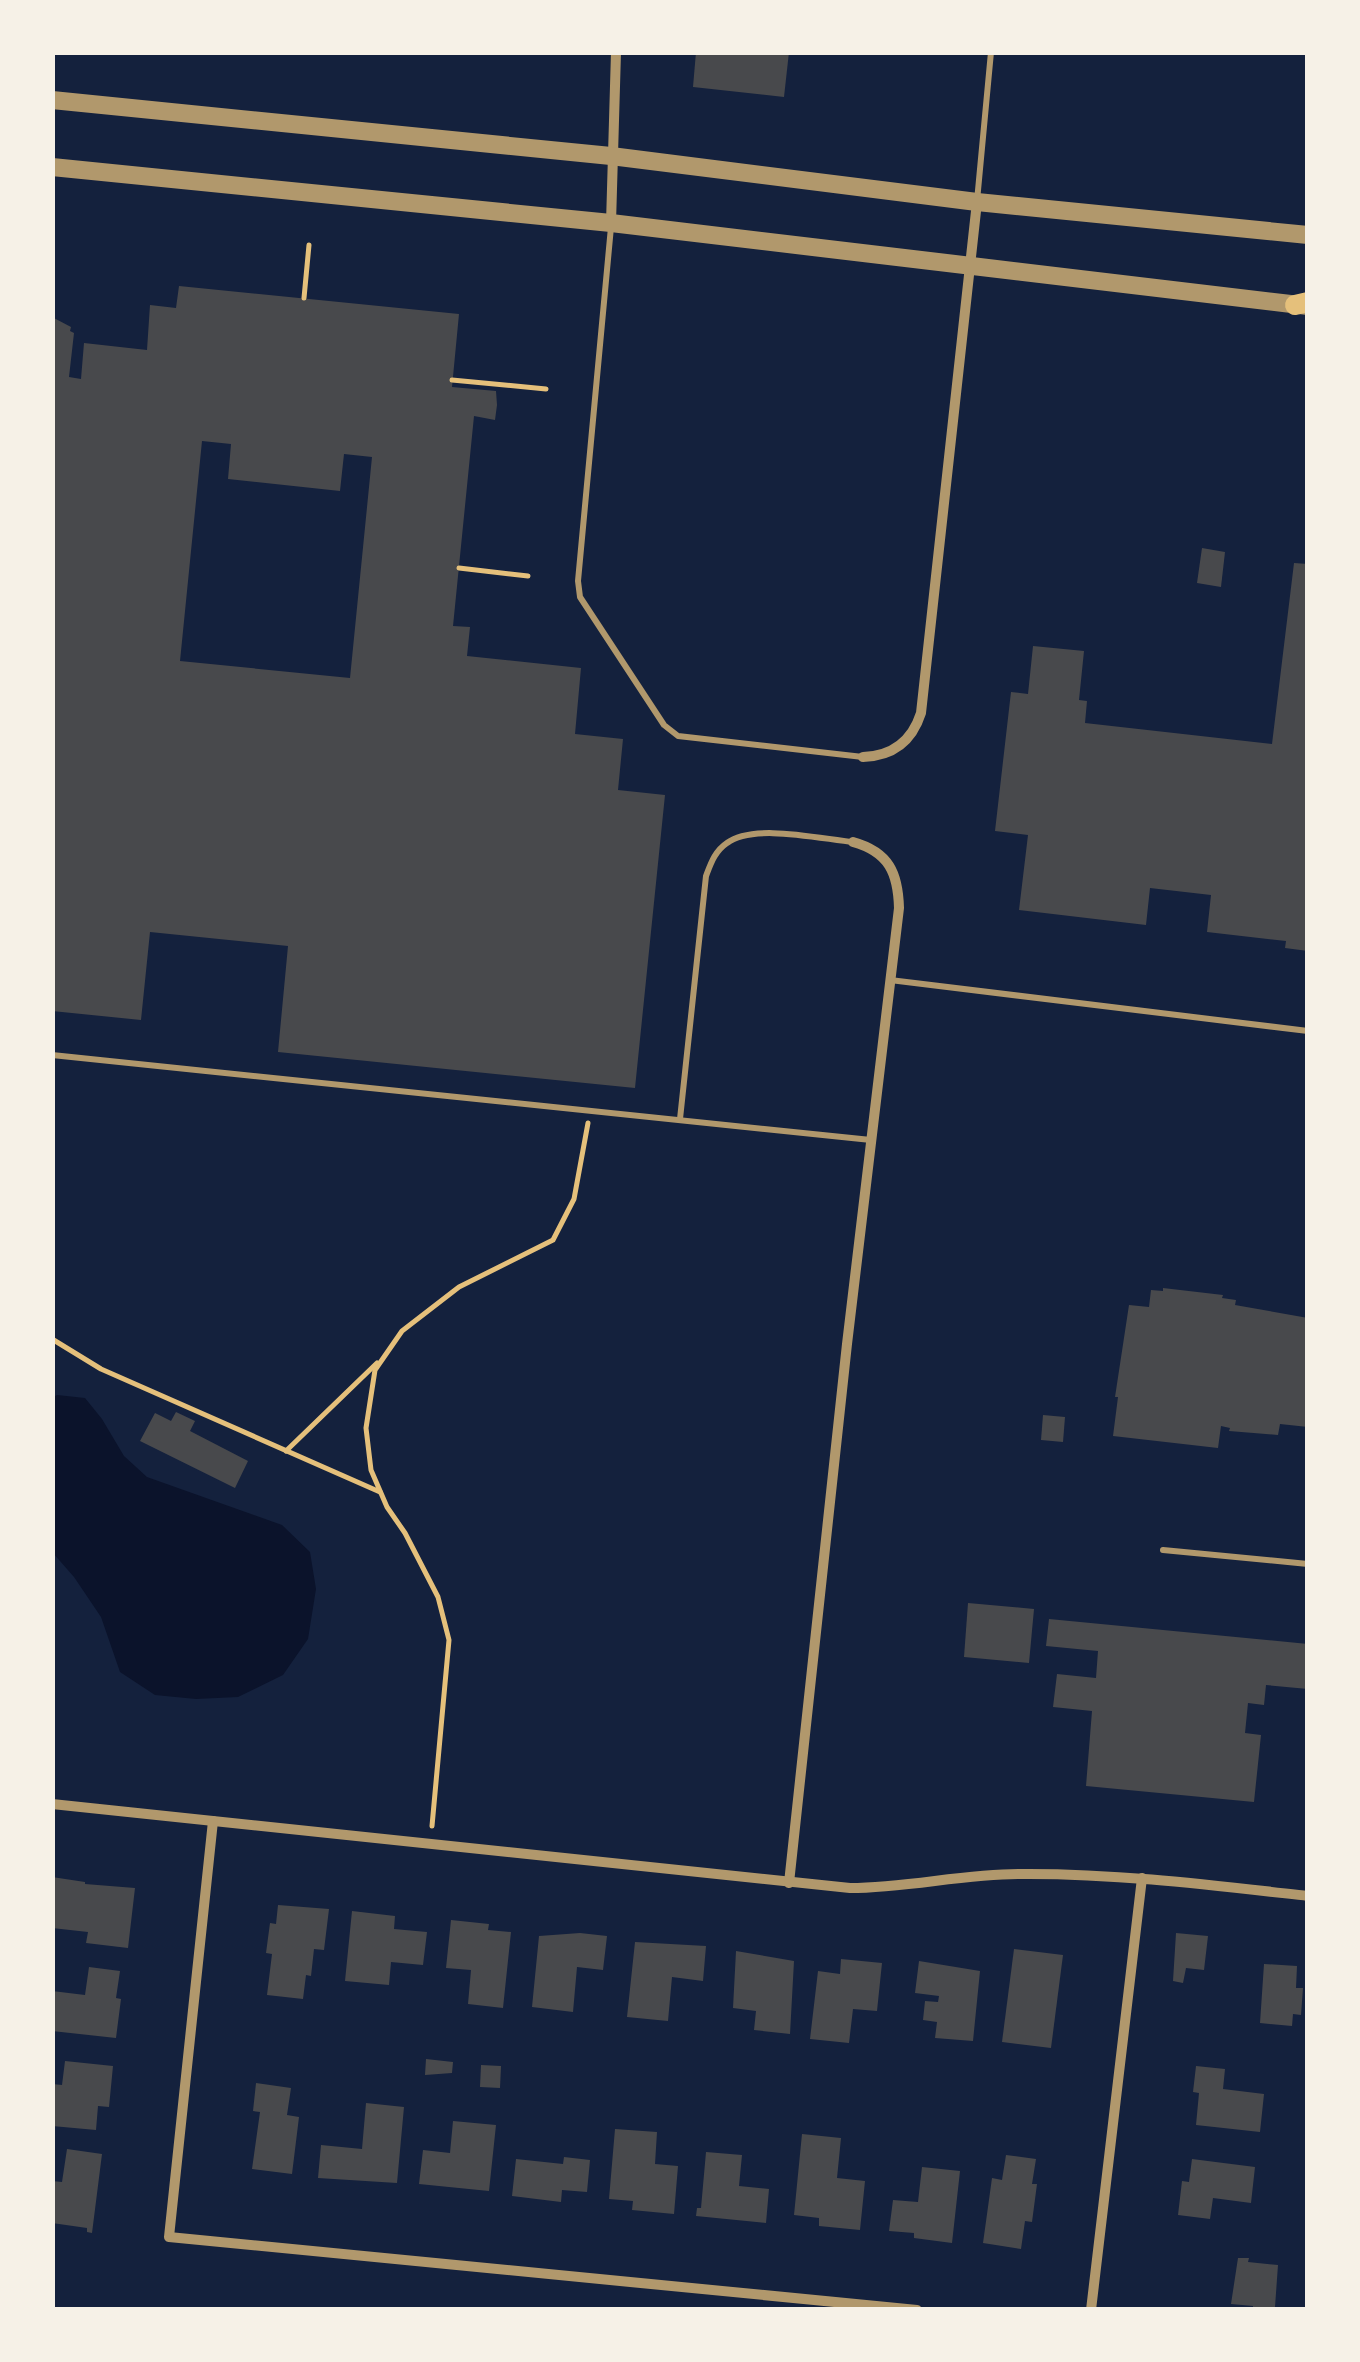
<svg xmlns="http://www.w3.org/2000/svg" width="1360" height="2362" viewBox="0 0 1360 2362" font-family="Lora,serif">
<style>
.water{fill:#0b132b}
.building{fill:#48494c;fill-rule:evenodd}
.lines{fill:none;stroke-linecap:round;stroke-linejoin:round}
.path{stroke:#e5c07b;stroke-width:5}
.service{stroke:#b1986c;stroke-width:6}
.minor{stroke:#b1986c;stroke-width:10}
.tertiary{stroke:#b1986c;stroke-width:18}
.primary{stroke:#e5c07b;stroke-width:20}
</style>
<rect width="100%" height="100%" fill="#14213d"/>
<polygon class="water" points="57,1395 85,1398 102,1419 124,1456 147,1477 282,1525 310,1552 316,1589 308,1639 283,1675 238,1697 196,1699 155,1695 120,1672 101,1617 74,1577 53,1553 52,1398"/>
<g class="building">
<polygon points="696,52 789,52 784,97 693,87"/>
<path d="M179 286 459 314 452 387 496 391 497 405 495 420 474 416 453 626 470 627 467 656 581 668 575 734 623 739 618 790 665 795 635 1088 278 1052 288 946 150 932 141 1020 52 1011V317L71 327 70 331 74 333 69 377 81 379 84 343 147 350 150 305 176 308ZM202 441 231 444 228 479 340 491 344 454 372 457 350 678 180 661Z"/>
<polygon points="1202,548 1225,552 1221,587 1197,583"/>
<polygon points="1294,563 1308,564 1308,951 1285,948 1286,941 1207,932 1211,895 1150,888 1146,925 1019,910 1028,835 995,831 1011,692 1028,694 1033,646 1084,651 1079,700 1087,701 1085,723 1272,744"/>
<polygon points="1163,1288 1223,1295 1222,1298 1236,1300 1235,1305 1308,1318 1308,1427 1280,1424 1278,1435 1229,1431 1230,1428 1221,1426 1218,1448 1113,1436 1118,1397 1115,1397 1129,1305 1149,1307 1151,1290 1163,1291"/>
<polygon points="176,1412 195,1421 190,1431 248,1461 235,1488 140,1441 155,1413 171,1421"/>
<polygon points="1043,1415 1065,1417 1063,1442 1041,1440"/>
<polygon points="968,1603 1034,1609 1029,1663 964,1657"/>
<polygon points="1049,1619 1308,1644 1308,1689 1266,1685 1264,1705 1248,1703 1245,1733 1261,1735 1254,1802 1086,1786 1092,1711 1053,1707 1057,1674 1096,1678 1098,1651 1046,1646"/>
<polygon points="52,1877 85,1882 85,1884 135,1888 128,1948 86,1943 88,1932 52,1928"/>
<polygon points="278,1905 329,1909 324,1950 314,1949 311,1976 306,1975 303,1999 267,1995 272,1954 266,1953 270,1923 276,1924"/>
<polygon points="352,1911 395,1916 394,1929 427,1932 423,1965 391,1962 389,1985 345,1981"/>
<polygon points="451,1920 489,1924 488,1930 511,1932 503,2008 468,2004 471,1970 446,1968"/>
<polygon points="580,1933 607,1936 603,1970 577,1967 573,2012 532,2007 539,1936"/>
<polygon points="1176,1933 1208,1936 1204,1970 1186,1968 1183,1983 1173,1981"/>
<polygon points="635,1942 706,1946 703,1981 672,1977 668,2021 627,2017"/>
<polygon points="1014,1949 1063,1955 1051,2048 1002,2042"/>
<polygon points="736,1951 794,1961 790,2034 754,2030 756,2011 733,2008"/>
<polygon points="841,1959 882,1963 877,2011 853,2009 849,2043 810,2039 818,1971 840,1974"/>
<polygon points="919,1961 980,1971 973,2041 935,2038 937,2022 923,2020 925,2001 938,2002 939,1996 915,1993"/>
<polygon points="1264,1964 1297,1966 1296,1988 1303,1988 1301,2015 1293,2014 1292,2026 1260,2023"/>
<polygon points="89,1967 120,1971 116,1998 121,1999 116,2038 52,2031 52,1991 85,1995"/>
<polygon points="426,2059 453,2062 452,2073 425,2075"/>
<polygon points="65,2061 113,2066 109,2107 98,2106 96,2130 52,2126 52,2084 62,2085"/>
<polygon points="481,2065 501,2066 500,2088 480,2087"/>
<polygon points="1196,2066 1225,2069 1223,2089 1264,2094 1260,2132 1196,2125 1199,2093 1193,2092"/>
<polygon points="256,2083 291,2088 287,2115 299,2117 292,2174 252,2169 260,2112 253,2111"/>
<polygon points="366,2103 404,2107 397,2183 318,2178 321,2145 362,2149"/>
<polygon points="453,2121 496,2125 489,2191 419,2184 423,2150 450,2153"/>
<polygon points="615,2129 657,2132 655,2164 678,2166 674,2214 632,2210 633,2201 609,2199"/>
<polygon points="802,2134 841,2138 837,2178 865,2181 860,2230 819,2226 819,2218 794,2215"/>
<polygon points="67,2149 102,2154 92,2233 87,2232 87,2228 52,2223 52,2181 62,2182"/>
<polygon points="706,2152 742,2155 739,2186 769,2189 766,2223 696,2216 697,2208 701,2208"/>
<polygon points="1006,2155 1036,2159 1032,2184 1037,2184 1032,2222 1025,2221 1021,2249 983,2243 992,2178 1002,2180"/>
<polygon points="564,2157 590,2160 587,2192 562,2190 561,2202 512,2196 516,2159 563,2164"/>
<polygon points="1192,2159 1255,2167 1251,2203 1213,2198 1210,2219 1178,2215 1182,2181 1189,2182"/>
<polygon points="922,2167 960,2171 952,2243 914,2238 914,2233 889,2231 893,2200 918,2202"/>
<polygon points="1238,2258 1249,2258 1248,2262 1278,2265 1275,2307 1253,2310 1253,2306 1231,2304"/>
</g>
<g class="lines">
<g class="path">
<polyline points="304,298 309,245"/>
<polyline points="452,380 546,389"/>
<polyline points="459,568 528,576"/>
<polyline points="52,1339 101,1369 380,1492"/>
<polyline points="286,1451 377,1363"/>
<polyline points="432,1826 449,1640 438,1597 405,1533 387,1507 371,1470 366,1428 375,1370 402,1331 459,1287 553,1240 574,1199 588,1123"/>
</g>
<g class="service">
<polyline points="977,201 991,52"/>
<polyline points="611,227 578,581 580,597 664,725 678,736 863,757"/>
<polyline points="890,980 1308,1031"/>
<polyline points="52,1055 871,1140"/>
<path d="M680 1119 706 876C711 863 715 851 727 843 753 823 821 839 853 842"/>
<polyline points="1163,1550 1308,1564"/>
</g>
<g class="minor">
<polyline points="611,223 616,52"/>
<path d="M863 757C893 756 912 741 921 713L977 202"/>
<path d="M52 1804 850 1888C907 1888 962 1874 1018 1874 1115 1873 1211 1885 1308 1896"/>
<polyline points="213,1821 169,2237 917,2310"/>
<path d="M789 1883 847 1344 899 908C898 873 889 852 853 842"/>
<polyline points="1091,2310 1142,1878"/>
</g>
<g class="tertiary">
<polyline points="52,100 611,156 977,202 1308,235"/>
<polyline points="52,167 611,223 1308,306"/>
</g>
<polyline class="primary" points="1295,305 1308,302"/>
</g>
<rect width="1360" height="2362" fill="none" stroke="#f6f1e7" stroke-width="110"/>
</svg>
